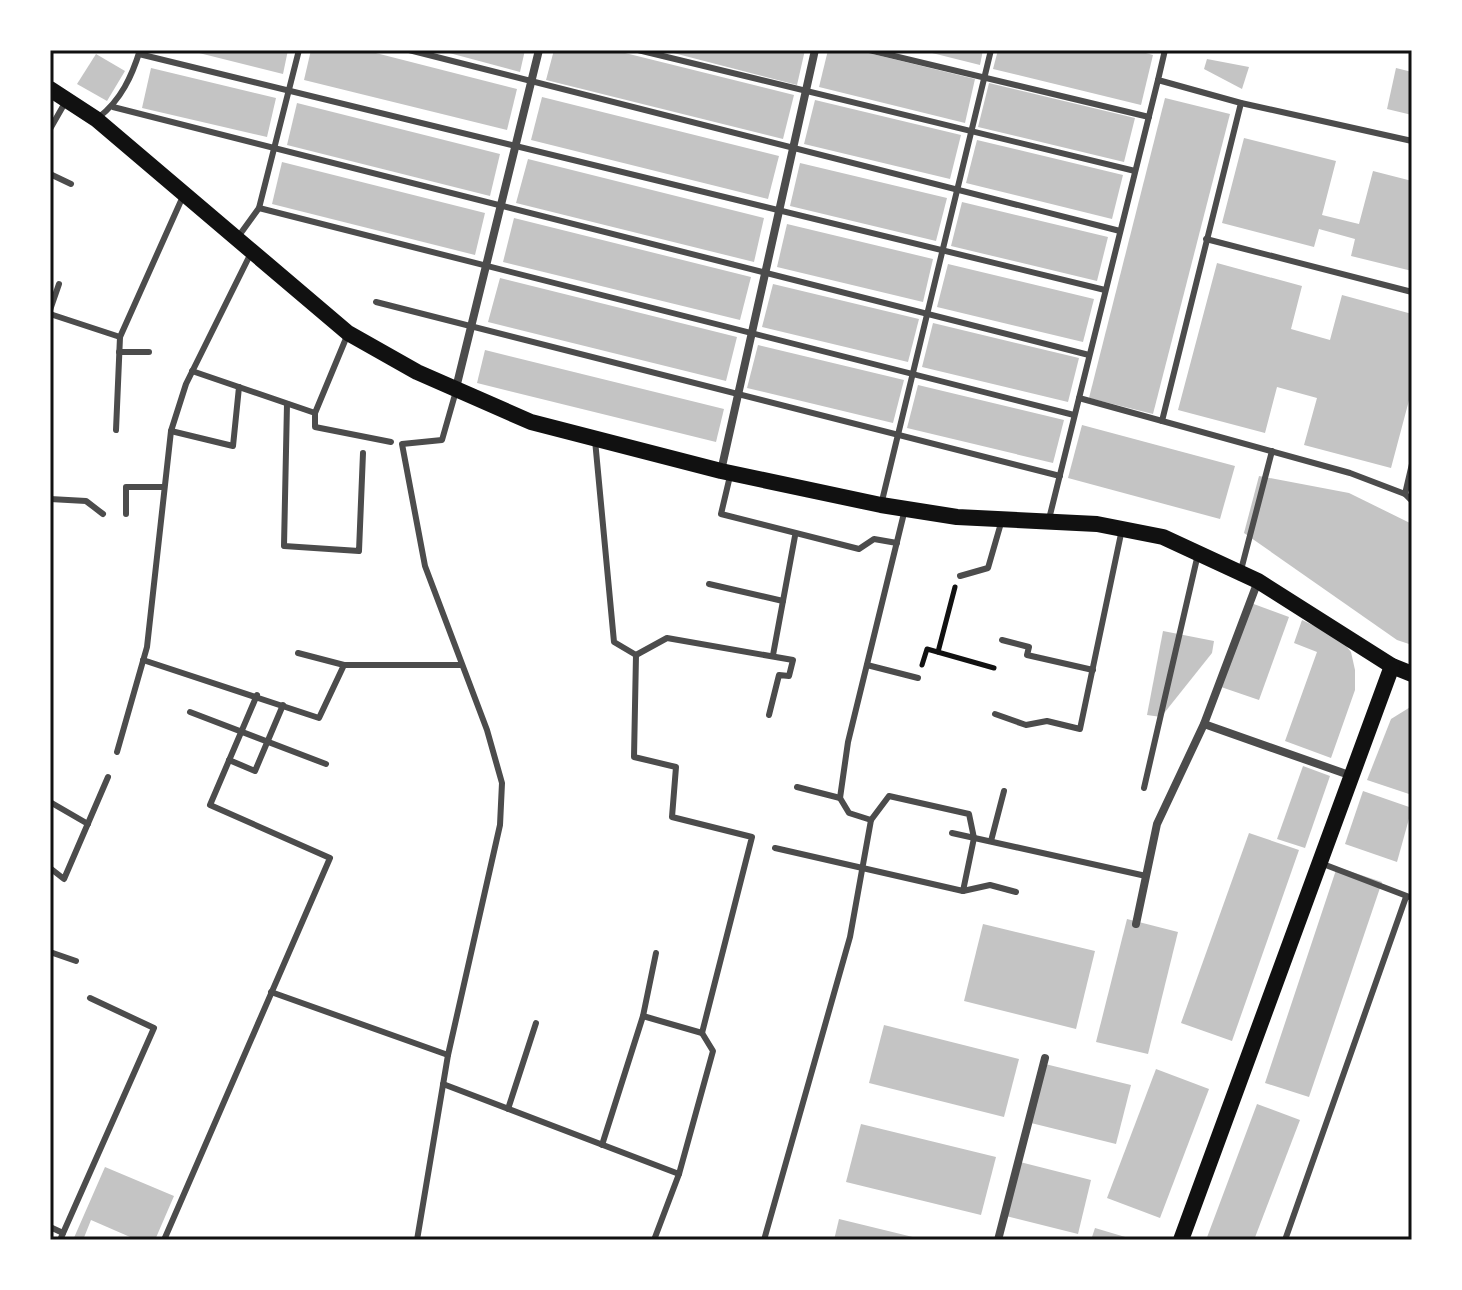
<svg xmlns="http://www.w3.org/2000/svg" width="1462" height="1290" viewBox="0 0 1462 1290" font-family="Montserrat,sans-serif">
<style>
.building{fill:#c4c4c4}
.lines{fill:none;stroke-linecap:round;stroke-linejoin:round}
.path{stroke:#111;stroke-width:5}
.service{stroke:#4c4c4c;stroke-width:6}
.minor{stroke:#4c4c4c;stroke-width:8}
.secondary{stroke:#111;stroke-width:16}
.neatline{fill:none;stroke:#111;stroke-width:3}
</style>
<rect width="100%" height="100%" fill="#fff"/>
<g class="building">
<polygon points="187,50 288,50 283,74"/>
<polygon points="311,50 364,50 517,89 507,130 304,80"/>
<polygon points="438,50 525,50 520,72"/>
<polygon points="554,50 613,50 794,95 783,139 546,80"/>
<polygon points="662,50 805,50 797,85"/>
<polygon points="828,50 856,50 975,79 965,123 819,87"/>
<polygon points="920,50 983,50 980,65"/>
<polygon points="998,50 1135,50 1153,55 1141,105 993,69"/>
<polygon points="96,54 125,71 107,101 77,84"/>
<polygon points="1207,59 1249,67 1242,89 1204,69"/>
<polygon points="151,68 276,98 267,137 142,108"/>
<polygon points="1396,68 1412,72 1412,115 1387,109"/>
<polygon points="989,83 1135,118 1124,162 978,127"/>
<polygon points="542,97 779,156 768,199 531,140"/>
<polygon points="1165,98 1230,114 1153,414 1089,398"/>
<polygon points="815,100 961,135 950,179 804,144"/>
<polygon points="297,103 500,154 490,196 287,145"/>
<polygon points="1244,138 1336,161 1322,215 1359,224 1373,171 1412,181 1412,271 1351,256 1355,239 1319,229 1314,247 1222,223"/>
<polygon points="977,140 1123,175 1112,219 966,183"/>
<polygon points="528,159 764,218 754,262 516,203"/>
<polygon points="282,162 485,213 475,255 272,204"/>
<polygon points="800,163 947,198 936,241 790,206"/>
<polygon points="962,202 1108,237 1097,281 951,246"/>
<polygon points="514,218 751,277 740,320 503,262"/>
<polygon points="787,224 933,259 923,302 777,267"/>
<polygon points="1217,263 1302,286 1291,329 1330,340 1342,295 1412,314 1412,389 1391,468 1304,445 1317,398 1277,387 1265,433 1178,410"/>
<polygon points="948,264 1094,299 1083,342 937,307"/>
<polygon points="500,278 737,337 726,381 488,322"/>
<polygon points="773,284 919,319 908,362 762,327"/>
<polygon points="933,323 1079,358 1068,402 922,367"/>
<polygon points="758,345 904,380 893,423 747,388"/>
<polygon points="485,350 724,409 716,442 477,383"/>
<polygon points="918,385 1064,420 1053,463 907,428"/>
<polygon points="1082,425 1235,466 1220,519 1068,478"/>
<polygon points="1259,476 1349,493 1412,524 1412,645 1397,640 1244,533"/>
<polygon points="1251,603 1289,617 1259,700 1221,687"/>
<polygon points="1302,620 1340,638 1351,652 1355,670 1355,690 1331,758 1285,741 1317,652 1294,643"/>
<polygon points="1163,631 1214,641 1212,653 1161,717 1147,715"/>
<polygon points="1412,706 1412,795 1367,780 1391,719"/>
<polygon points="1303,766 1330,776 1305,848 1277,839"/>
<polygon points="1363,791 1412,808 1397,862 1345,844"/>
<polygon points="1249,833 1299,850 1232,1041 1181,1023"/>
<polygon points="1337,867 1382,882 1309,1097 1265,1083"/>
<polygon points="1127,919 1178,932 1148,1054 1096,1042"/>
<polygon points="983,924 1095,951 1076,1029 964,1001"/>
<polygon points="884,1025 1019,1059 1004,1117 869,1083"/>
<polygon points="1041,1063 1131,1085 1116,1144 1027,1122"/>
<polygon points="1156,1069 1209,1089 1160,1218 1107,1198"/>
<polygon points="1257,1104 1300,1120 1254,1240 1206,1240"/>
<polygon points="861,1124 996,1157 981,1215 846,1182"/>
<polygon points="1020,1162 1091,1180 1078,1234 1006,1216"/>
<polygon points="105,1167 174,1196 155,1240 137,1240 91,1220 83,1240 73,1240"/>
<polygon points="839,1219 921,1239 920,1240 834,1240"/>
<polygon points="1095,1228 1132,1239 1132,1240 1091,1240"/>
</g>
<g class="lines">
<g class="path">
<polyline points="938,652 955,587"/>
<polyline points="922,665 927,649 994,668"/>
</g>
<g class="service">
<polyline points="409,50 1120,231"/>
<polyline points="638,50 1135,171"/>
<polyline points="869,50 1149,117"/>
<polyline points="1165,50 1158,80 1241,103 1412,141"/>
<polyline points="139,54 1105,290"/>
<polyline points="113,107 1089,355"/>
<path d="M99 117C121 100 132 76 140 50"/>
<polyline points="50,129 66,101"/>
<polyline points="50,174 71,184"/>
<polyline points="259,208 1074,415"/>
<polyline points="238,237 259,208 299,50"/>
<polyline points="1206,239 1412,292"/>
<polyline points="376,302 1060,476"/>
<polyline points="50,310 59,284"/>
<polyline points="50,314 120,337 184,194"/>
<polyline points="119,352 149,352"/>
<polyline points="192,371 315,413 315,427 391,442"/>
<polyline points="1079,398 1350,473 1405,494 1412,501"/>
<polyline points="287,404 284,546 359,551 363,453"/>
<polyline points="315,413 347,336"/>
<polyline points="1162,421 1241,103"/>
<polyline points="116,430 120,337"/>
<polyline points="171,431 233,446 239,387"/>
<polyline points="595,440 614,642 636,655"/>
<polyline points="730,476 721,514 859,549 874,539 897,543"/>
<polyline points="1405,494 1412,464"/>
<polyline points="50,499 86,501 103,514"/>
<polyline points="881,505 991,50"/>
<polyline points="126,514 126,487 162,487"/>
<polyline points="1049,519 1158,80"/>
<polyline points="1241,570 1272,451"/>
<polyline points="960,576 988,568 1001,523"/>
<polyline points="709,584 783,601"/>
<polyline points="1002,640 1029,647 1027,655 1093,670"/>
<polyline points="298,653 344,665"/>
<polyline points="636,655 634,757 676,767 672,817 752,837 702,1033"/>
<polyline points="636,655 667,638 793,660 789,676 779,675 769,715"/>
<polyline points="773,655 795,536"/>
<polyline points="143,660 319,718 344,665 460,665"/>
<polyline points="867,665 918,678"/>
<polyline points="190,712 326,764"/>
<polyline points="995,714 1026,725 1047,721 1080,729 1122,529"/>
<polyline points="117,752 147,647 171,431 186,384 251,253"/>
<polyline points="229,760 255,771 283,705"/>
<polyline points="797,787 840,798"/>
<polyline points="1144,788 1198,554"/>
<polyline points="840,798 848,742 905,509"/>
<polyline points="50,802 88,824"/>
<polyline points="952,833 1146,876"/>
<polyline points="991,841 1004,791"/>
<polyline points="775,848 963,891 974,838 969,814 889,796 871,820"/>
<polyline points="1323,864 1412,898"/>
<polyline points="50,868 64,879 108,777"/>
<polyline points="963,891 990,885 1016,892"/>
<polyline points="50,952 76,961"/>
<polyline points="271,992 448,1055"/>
<polyline points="643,1016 702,1033"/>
<polyline points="443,1084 679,1174"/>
<polyline points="508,1109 536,1023"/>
<polyline points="602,1145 643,1016 656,953"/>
<polyline points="50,1227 63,1233"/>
<polyline points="60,1240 154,1028 90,998"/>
<polyline points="164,1240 330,858 210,805 257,695"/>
<polyline points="417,1240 448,1055 500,825 502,783 487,730 425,566 402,444 442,440 456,391"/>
<polyline points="654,1240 679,1174 713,1051 702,1033"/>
<polyline points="764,1240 850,937 871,820 849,813 840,798"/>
<polyline points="1285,1240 1406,897"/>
</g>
<g class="minor">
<polyline points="456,388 539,50"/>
<polyline points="721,471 815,50"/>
<polyline points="1204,724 1352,776"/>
<polyline points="1136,924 1157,824 1204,724 1258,581"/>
<polyline points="998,1240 1045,1058"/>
</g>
<g class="secondary">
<polyline points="50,89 96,119 348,333 417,372 531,422 721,471 881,505 957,517 1097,524 1163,537 1258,581 1392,666 1412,674"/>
<polyline points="1181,1240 1392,666"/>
</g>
</g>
<rect width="1462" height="1290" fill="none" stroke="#ffffff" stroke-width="104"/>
<rect x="52" y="52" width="1358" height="1186" class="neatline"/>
</svg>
